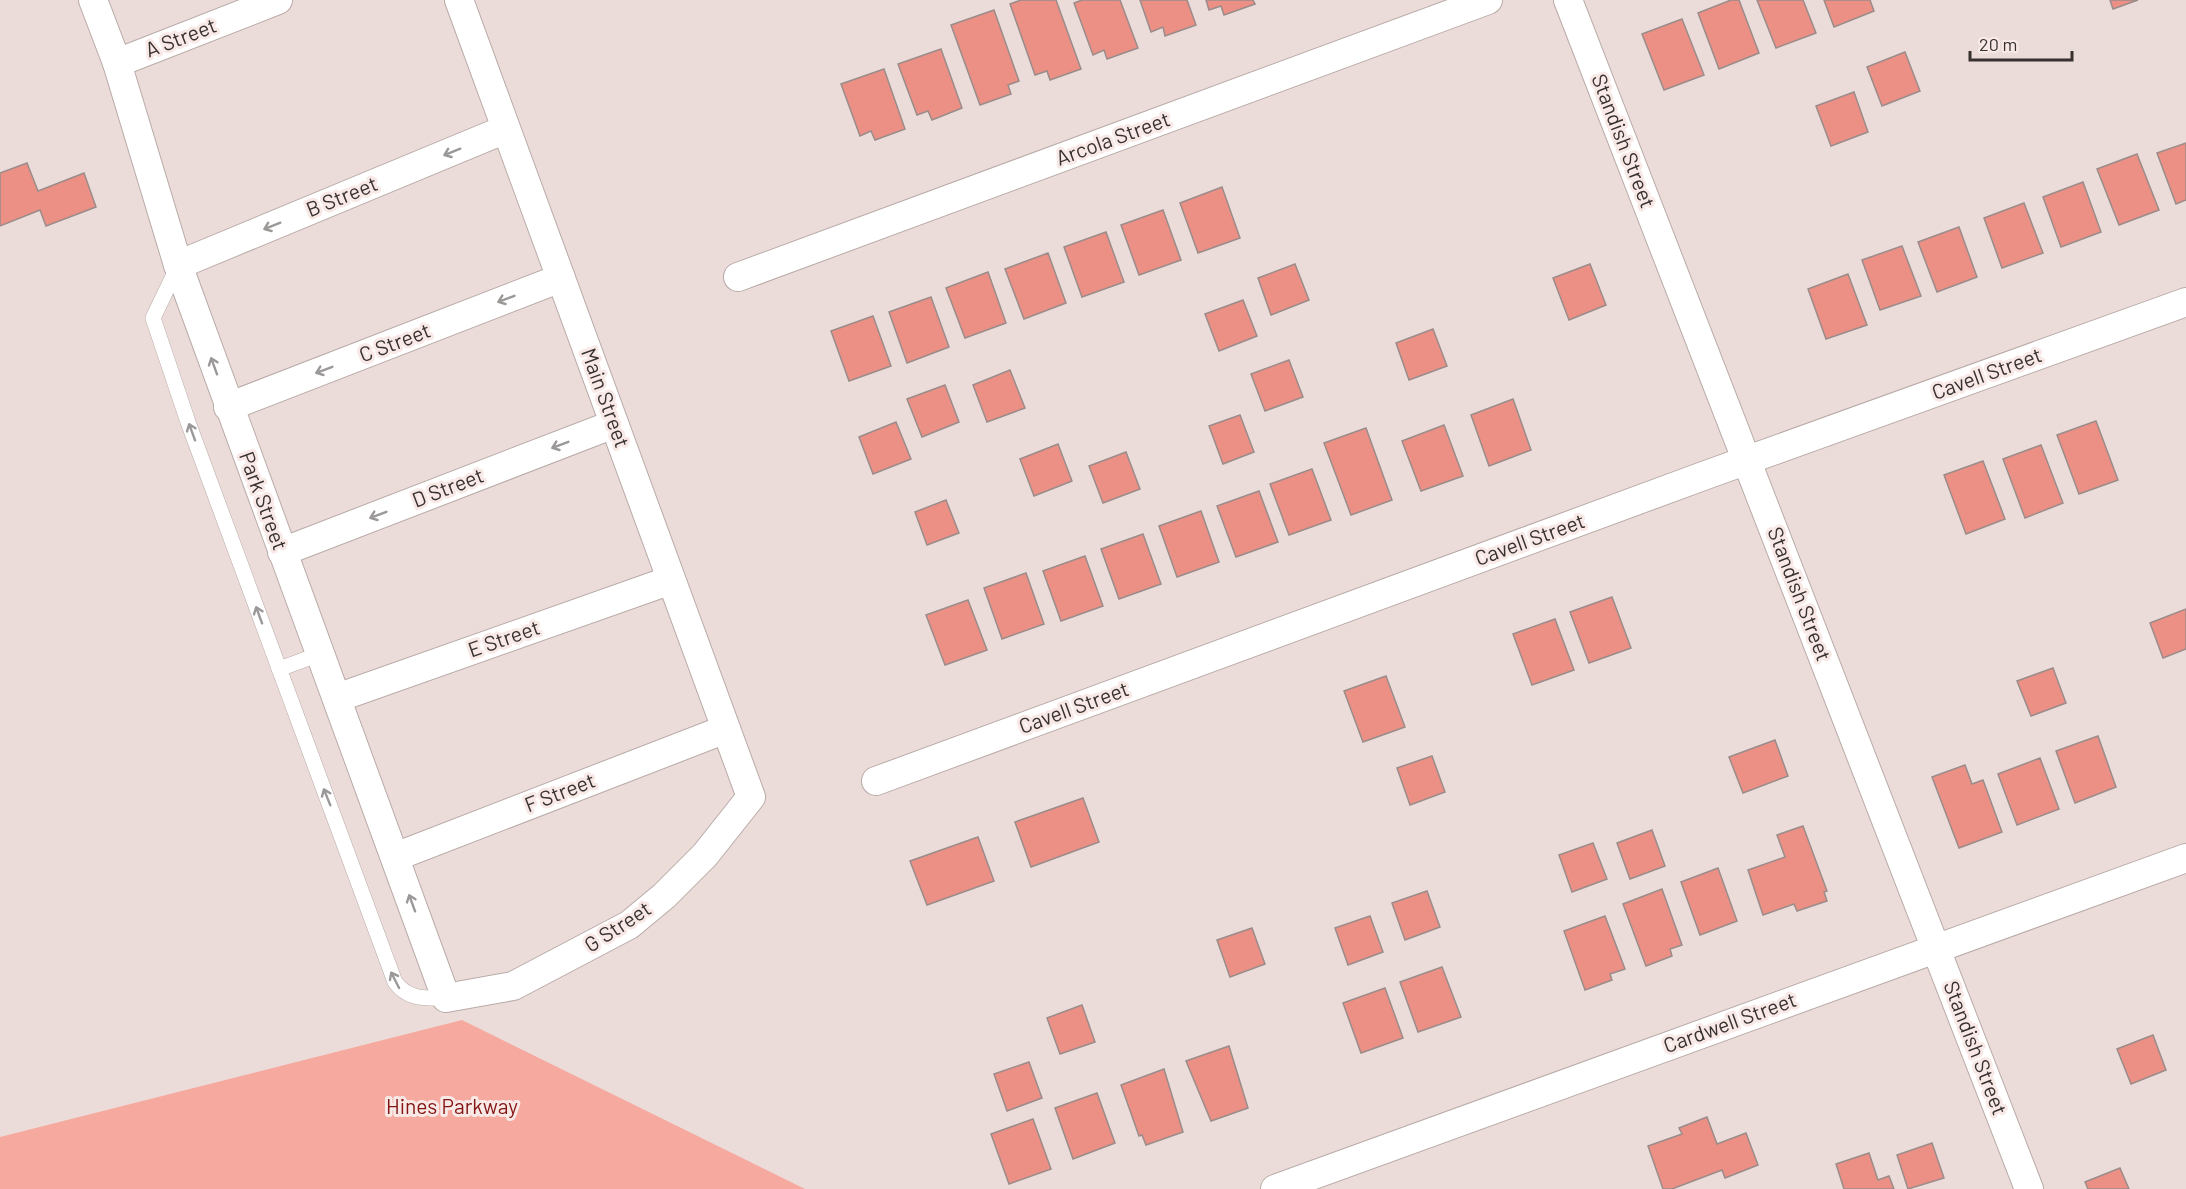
<svg xmlns="http://www.w3.org/2000/svg" width="2186" height="1189" viewBox="0 0 2186 1189" font-family="Barlow,sans-serif">
<style>
.green{fill:#f5a99f}
.building{fill:#ec8f84;stroke:#9a8c8a;stroke-width:1.5}
.lines{fill:none;stroke-linecap:round;stroke-linejoin:round}
.lane-casing{stroke:#b9aba8;stroke-width:16}
.street-casing{stroke:#b9aba8;stroke-width:30}
.lane{stroke:#fff;stroke-width:15}
.street{stroke:#fff;stroke-width:28}
.oneway{stroke:#9b9898}
.labels{text-anchor:middle;stroke-width:6;stroke-linejoin:round;paint-order:stroke}
.street-label{font-size:21px;fill:#373130;stroke:#f8e9e7}
.park-label{font-size:21px;fill:#831413;stroke:#f8e9e7}
</style>
<rect width="100%" height="100%" fill="#ebdcd9"/>
<polygon class="green" points="462,1020 805,1189 0,1189 0,1137"/>
<g class="building">
<polygon points="1021,0 1056,0 1081,69 1050,80 1047,71 1035,75 1010,4"/>
<polygon points="1082,0 1120,0 1138,48 1107,59 1104,50 1093,55 1074,3"/>
<polygon points="1140,0 1187,0 1196,25 1165,36 1163,27 1151,32"/>
<polygon points="1206,0 1253,0 1255,4 1224,15 1221,6 1209,10"/>
<polygon points="1731,0 1739,0 1759,53 1719,69 1698,13"/>
<polygon points="1757,0 1803,0 1816,33 1776,48"/>
<polygon points="1824,0 1870,0 1874,11 1834,27"/>
<polygon points="2110,0 2138,0 2113,9"/>
<polygon points="994,10 1019,81 1008,85 1011,94 980,105 951,25"/>
<polygon points="1682,19 1704,75 1664,90 1642,34"/>
<polygon points="941,49 962,108 932,120 928,111 917,115 898,64"/>
<polygon points="1905,52 1920,91 1882,106 1867,67"/>
<polygon points="884,69 905,129 875,140 871,131 860,136 841,84"/>
<polygon points="1854,92 1868,132 1831,146 1816,106"/>
<polygon points="2186,143 2186,200 2176,204 2157,153"/>
<polygon points="2137,154 2159,210 2119,225 2097,169"/>
<polygon points="27,163 38,191 84,173 96,207 46,226 40,210 0,226 0,173"/>
<polygon points="2083,182 2101,232 2061,247 2043,197"/>
<polygon points="1222,187 1240,238 1198,253 1180,203"/>
<polygon points="2024,203 2043,253 2002,268 1984,218"/>
<polygon points="1163,210 1181,260 1139,275 1121,225"/>
<polygon points="1959,227 1977,277 1937,292 1918,242"/>
<polygon points="1106,232 1124,282 1082,297 1064,247"/>
<polygon points="1902,246 1921,296 1880,310 1862,260"/>
<polygon points="1048,253 1066,303 1024,319 1005,269"/>
<polygon points="1295,264 1309,300 1271,315 1258,278"/>
<polygon points="1590,264 1606,305 1569,320 1553,278"/>
<polygon points="988,272 1006,323 965,338 946,288"/>
<polygon points="1848,274 1867,325 1826,339 1808,289"/>
<polygon points="931,297 949,347 907,363 889,312"/>
<polygon points="1243,300 1257,336 1219,351 1205,314"/>
<polygon points="873,316 891,366 849,381 831,331"/>
<polygon points="1433,329 1447,366 1409,380 1396,343"/>
<polygon points="1289,360 1303,397 1265,411 1251,374"/>
<polygon points="1010,370 1025,408 987,422 973,385"/>
<polygon points="945,385 959,422 922,437 907,399"/>
<polygon points="1513,399 1531,450 1489,466 1471,415"/>
<polygon points="1240,415 1254,452 1223,464 1209,426"/>
<polygon points="2096,421 2118,480 2079,494 2057,435"/>
<polygon points="896,422 911,459 873,474 859,437"/>
<polygon points="1444,425 1463,476 1421,491 1402,441"/>
<polygon points="1366,428 1392,500 1351,515 1324,443"/>
<polygon points="1058,444 1072,481 1034,496 1020,459"/>
<polygon points="2041,445 2063,503 2025,518 2003,459"/>
<polygon points="1126,452 1140,489 1103,503 1089,466"/>
<polygon points="1983,461 2005,519 1966,534 1944,475"/>
<polygon points="1312,469 1331,520 1289,535 1270,484"/>
<polygon points="1259,491 1278,542 1236,557 1217,506"/>
<polygon points="946,500 959,533 927,545 915,512"/>
<polygon points="1201,511 1219,562 1177,577 1159,526"/>
<polygon points="1143,534 1161,584 1119,599 1101,549"/>
<polygon points="1085,556 1103,606 1061,621 1043,571"/>
<polygon points="1026,573 1044,624 1002,639 984,588"/>
<polygon points="1612,597 1631,648 1589,663 1570,612"/>
<polygon points="968,600 987,650 945,665 926,615"/>
<polygon points="2186,609 2186,649 2163,658 2150,623"/>
<polygon points="1555,619 1574,670 1532,685 1513,634"/>
<polygon points="2053,668 2066,703 2031,716 2017,681"/>
<polygon points="1386,676 1405,727 1363,742 1344,691"/>
<polygon points="2098,736 2116,787 2075,803 2056,751"/>
<polygon points="1775,740 1788,776 1743,793 1729,757"/>
<polygon points="1432,756 1445,792 1410,805 1397,768"/>
<polygon points="2040,758 2059,809 2017,825 1998,774"/>
<polygon points="1965,765 1972,784 1983,780 2002,832 1959,848 1932,777"/>
<polygon points="1083,798 1099,842 1031,867 1015,822"/>
<polygon points="1803,826 1827,891 1824,892 1827,901 1797,911 1794,904 1763,915 1748,870 1785,857 1777,835"/>
<polygon points="1652,830 1665,866 1630,879 1617,843"/>
<polygon points="978,837 994,881 927,905 910,861"/>
<polygon points="1593,843 1607,879 1572,892 1559,855"/>
<polygon points="1718,868 1737,921 1700,935 1681,882"/>
<polygon points="1662,889 1682,945 1670,949 1672,956 1646,966 1623,904"/>
<polygon points="1427,891 1440,927 1405,940 1392,903"/>
<polygon points="1370,916 1383,952 1348,965 1335,928"/>
<polygon points="1605,916 1625,969 1610,974 1612,980 1585,990 1564,931"/>
<polygon points="1252,928 1265,964 1230,977 1217,940"/>
<polygon points="1442,967 1461,1017 1418,1032 1400,982"/>
<polygon points="1385,988 1403,1038 1361,1053 1343,1003"/>
<polygon points="1082,1005 1095,1042 1060,1054 1047,1018"/>
<polygon points="2153,1035 2166,1070 2131,1084 2117,1049"/>
<polygon points="1229,1046 1248,1108 1211,1121 1186,1061"/>
<polygon points="1029,1062 1042,1098 1007,1111 994,1074"/>
<polygon points="1164,1069 1183,1132 1146,1145 1142,1135 1139,1136 1121,1085"/>
<polygon points="1097,1093 1115,1143 1073,1159 1055,1108"/>
<polygon points="1707,1117 1717,1144 1746,1133 1758,1165 1725,1178 1722,1170 1672,1189 1663,1189 1648,1146 1682,1134 1679,1128"/>
<polygon points="1033,1119 1051,1169 1009,1184 991,1134"/>
<polygon points="1932,1143 1944,1178 1908,1189 1897,1155"/>
<polygon points="1869,1153 1878,1180 1889,1176 1894,1189 1844,1189 1836,1164"/>
<polygon points="2120,1168 2129,1189 2088,1189 2085,1182"/>
</g>
<g class="lines">
<g class="lane-casing">
<g id="lane">
<path d="M178 266 153 318 188 422 395 982C408 1000 425 998 446 998"/>
<polyline points="279,669 320,654"/>
</g>
</g>
<g class="street-casing">
<g id="street">
<polyline points="93,0 117,63 178,265 446,998 513,986 629,925 664,896 705,855 751,797 459,0"/>
<polyline points="1568,0 2029,1189"/>
<polyline points="117,63 278,0"/>
<polyline points="178,265 506,129"/>
<polyline points="738,277 1488,0"/>
<polyline points="228,407 561,278"/>
<polyline points="282,552 614,424"/>
<polyline points="337,698 671,580"/>
<polyline points="876,781 1706,475 2186,302"/>
<polyline points="395,857 726,729"/>
<polyline points="1275,1189 2186,858"/>
</g>
</g>
<use href="#lane" class="lane"/>
<use href="#street" class="street"/>
</g>
<defs><path id="oneway-shaft" d="M-6 0H5M1.5-3L5.5 0L1.5 3" fill="none" stroke-width="1.6" stroke-linecap="round" stroke-linejoin="round" transform="scale(1.5)"/></defs>
<g class="oneway">
<use href="#oneway-shaft" transform="translate(452 152) rotate(158)"/>
<use href="#oneway-shaft" transform="translate(272 226) rotate(158)"/>
<use href="#oneway-shaft" transform="translate(506 299) rotate(159)"/>
<use href="#oneway-shaft" transform="translate(214 366) rotate(-110)"/>
<use href="#oneway-shaft" transform="translate(324 370) rotate(159)"/>
<use href="#oneway-shaft" transform="translate(192 432) rotate(-110)"/>
<use href="#oneway-shaft" transform="translate(560 445) rotate(159)"/>
<use href="#oneway-shaft" transform="translate(378 515) rotate(159)"/>
<use href="#oneway-shaft" transform="translate(259 615) rotate(-110)"/>
<use href="#oneway-shaft" transform="translate(327 797) rotate(-112)"/>
<use href="#oneway-shaft" transform="translate(412 903) rotate(-110)"/>
<use href="#oneway-shaft" transform="translate(395 980) rotate(-117)"/>
</g>
<g class="labels">
<g class="street-label">
<text transform="translate(181 38) rotate(-21)" y="7">A Street</text>
<text transform="translate(1113 139) rotate(-20)" y="7">Arcola Street</text>
<text transform="translate(1623 141) rotate(69)" y="7">Standish Street</text>
<text transform="translate(342 197) rotate(-22)" y="7">B Street</text>
<text transform="translate(395 343) rotate(-21)" y="7">C Street</text>
<text transform="translate(1987 374) rotate(-20)" y="7">Cavell Street</text>
<text transform="translate(605 398) rotate(70)" y="7">Main Street</text>
<text transform="translate(448 488) rotate(-21)" y="7">D Street</text>
<text transform="translate(263 501) rotate(70)" y="7">Park Street</text>
<text transform="translate(1530 540) rotate(-20)" y="7">Cavell Street</text>
<text transform="translate(1799 594) rotate(69)" y="7">Standish Street</text>
<text transform="translate(504 639) rotate(-19)" y="7">E Street</text>
<text transform="translate(1074 708) rotate(-20)" y="7">Cavell Street</text>
<text transform="translate(560 793) rotate(-21)" y="7">F Street</text>
<text transform="translate(618 927) rotate(-33)" y="7">G Street</text>
<text transform="translate(1730 1023) rotate(-20)" y="7">Cardwell Street</text>
<text transform="translate(1975 1048) rotate(69)" y="7">Standish Street</text>
</g>
<g class="park-label">
<text x="452" y="1114">Hines Parkway</text>
</g>
</g>
<path d="M1970 51v9h102v-9" fill="none" stroke="#373130" stroke-width="3"/>
<text x="1979" y="51" font-size="18" fill="#373130" stroke="#f8e9e7" stroke-width="4.5" paint-order="stroke">20 m</text>
</svg>
